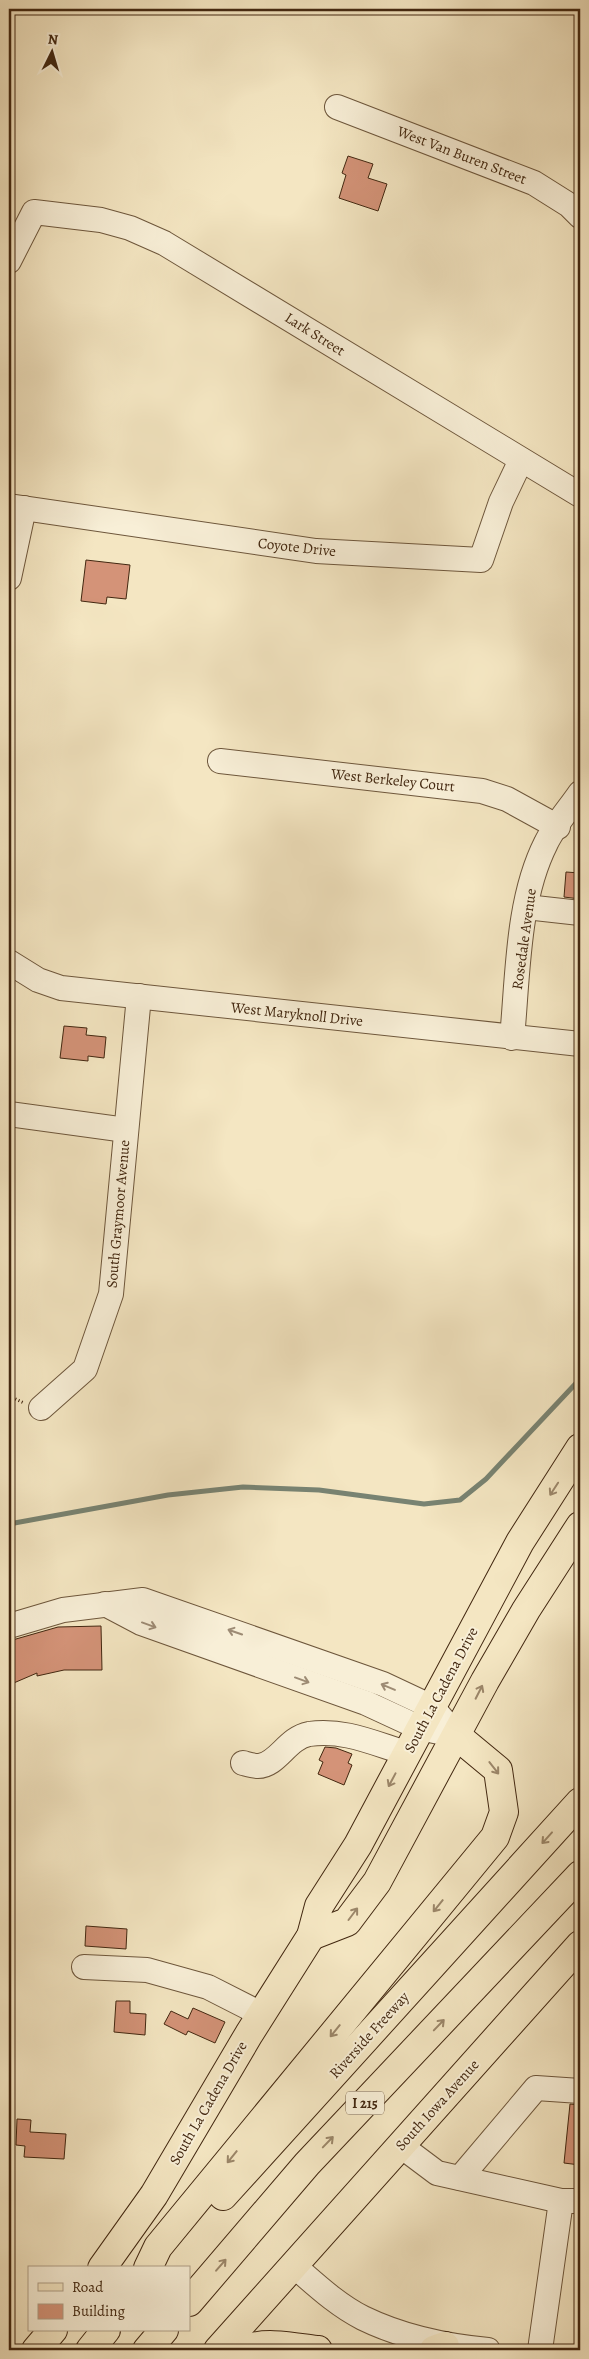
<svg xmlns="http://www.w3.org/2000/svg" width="589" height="2359" viewBox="0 0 589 2359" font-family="Alegreya,serif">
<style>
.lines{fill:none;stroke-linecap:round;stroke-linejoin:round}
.stream{stroke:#788372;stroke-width:5}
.building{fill:#d49378;stroke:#422710}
.minor-casing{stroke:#6e573c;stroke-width:26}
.major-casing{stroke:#422710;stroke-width:30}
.highway-casing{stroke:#422710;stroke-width:30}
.path{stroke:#422710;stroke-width:3;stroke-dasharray:1 2.5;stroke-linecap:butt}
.minor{stroke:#f8efd7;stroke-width:24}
.major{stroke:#f4e6c2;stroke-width:28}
.highway{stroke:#f4e6c2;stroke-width:28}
.oneway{stroke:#9b8669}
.oneway2{stroke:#9d8b74}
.labels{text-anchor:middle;stroke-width:4;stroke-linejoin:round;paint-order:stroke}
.shield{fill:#f8efd7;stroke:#79634c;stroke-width:1}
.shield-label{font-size:14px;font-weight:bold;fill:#422710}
.street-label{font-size:15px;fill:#422710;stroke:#f8efd7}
</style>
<rect width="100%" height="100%" fill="#f4e6c2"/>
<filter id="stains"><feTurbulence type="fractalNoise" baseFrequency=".004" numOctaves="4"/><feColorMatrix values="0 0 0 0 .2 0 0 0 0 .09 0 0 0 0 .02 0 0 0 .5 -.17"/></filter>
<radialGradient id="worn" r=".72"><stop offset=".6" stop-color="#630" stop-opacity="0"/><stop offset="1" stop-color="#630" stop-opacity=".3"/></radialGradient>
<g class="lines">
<polyline class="stream" points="9,1524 168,1495 243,1487 319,1490 424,1504 460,1500 486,1479 580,1379"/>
</g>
<g class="building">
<polygon points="348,156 373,164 368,178 387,184 378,211 339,198 346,175 342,173"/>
<polygon points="86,560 130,565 126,599 107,597 106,604 81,601"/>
<polygon points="566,872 580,873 580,899 564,897"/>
<polygon points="64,1026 87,1028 86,1035 106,1037 104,1058 88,1056 88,1061 60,1058"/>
<polygon points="101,1626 102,1670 64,1670 37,1676 37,1673 9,1685 9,1641 58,1627"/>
<polygon points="325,1747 336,1748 352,1754 348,1763 352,1765 344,1785 318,1774 323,1762 319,1760"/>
<polygon points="86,1926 127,1929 126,1949 85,1946"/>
<polygon points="116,2001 130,2001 130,2013 146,2014 145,2035 114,2032"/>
<polygon points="193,2008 225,2022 215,2043 188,2031 186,2035 164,2024 171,2011 188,2019"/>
<polygon points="570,2104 580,2105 580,2165 564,2163"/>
<polygon points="17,2119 31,2120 30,2132 66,2134 64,2159 24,2157 25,2146 16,2145"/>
</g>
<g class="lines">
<g class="minor-casing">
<g id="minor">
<polyline points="337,107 534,183 569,205 580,216"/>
<polyline points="9,261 34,212 101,220 130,228 164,243 580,495"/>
<polyline points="9,506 316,551 481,560 501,502 521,460"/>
<polyline points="9,578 24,508"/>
<polyline points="220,761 482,791 507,799 558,827"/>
<polyline points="526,907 580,913"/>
<polyline points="9,962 38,980 61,988 580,1044"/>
<path d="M512 1038C518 976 517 900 546 843 554 826 569 809 580 793"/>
<polyline points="9,1114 126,1130"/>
<polyline points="41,1408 85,1369 111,1294 139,996"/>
<polyline points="105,1604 141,1623 366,1703 420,1728 439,1732"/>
<polyline points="9,1626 63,1610 143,1600 383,1684 432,1707 457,1736"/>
<path d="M243 1763C247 1764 253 1766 258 1766 277 1766 287 1738 309 1734 344 1729 373 1743 406 1753"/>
<polyline points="84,1967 147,1970 208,1987 261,2014"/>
<polyline points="401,2146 437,2173 561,2201"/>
<polyline points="460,2178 536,2088 580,2091"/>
<path d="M293 2265C315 2284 337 2305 363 2318 402 2337 445 2346 488 2350"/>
<polyline points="540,2350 561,2201 580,2201"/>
</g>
</g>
<g class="major-casing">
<g id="major">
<polyline points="311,1936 347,1922 377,1882 485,1681 526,1610 580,1526"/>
<polyline points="102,2268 154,2195 249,2034 311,1936 319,1906 358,1845 520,1542 580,1448"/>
<polyline points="36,2350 53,2330"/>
<polyline points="218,2350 580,1945"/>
<path d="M246 2350C261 2340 300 2348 318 2350"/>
<polyline points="434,2350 445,2346"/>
</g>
</g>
<g class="highway-casing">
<g id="highway">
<polyline points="223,2196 580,1802"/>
<polyline points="148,2268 158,2247 495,1837 504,1812 498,1770 457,1736"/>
<polyline points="189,2302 307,2164 580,1875"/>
<polyline points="90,2350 106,2330"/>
<polyline points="147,2350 164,2330"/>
</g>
</g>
<polyline class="path" points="9,1396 24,1403"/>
<use href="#minor" class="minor"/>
<use href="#major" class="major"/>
<use href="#highway" class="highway"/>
</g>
<defs><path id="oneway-shaft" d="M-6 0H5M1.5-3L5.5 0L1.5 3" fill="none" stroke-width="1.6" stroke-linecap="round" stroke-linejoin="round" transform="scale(1.25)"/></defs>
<g class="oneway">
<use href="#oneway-shaft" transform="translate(554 1489) rotate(123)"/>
<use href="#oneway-shaft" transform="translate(479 1692) rotate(-63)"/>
<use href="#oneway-shaft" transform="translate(494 1768) rotate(52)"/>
<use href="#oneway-shaft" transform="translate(392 1780) rotate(118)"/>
<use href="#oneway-shaft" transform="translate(547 1838) rotate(132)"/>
<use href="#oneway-shaft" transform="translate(438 1906) rotate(129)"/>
<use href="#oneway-shaft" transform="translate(353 1914) rotate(-53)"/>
<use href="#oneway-shaft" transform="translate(439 2025) rotate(-46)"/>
<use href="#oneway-shaft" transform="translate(335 2031) rotate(129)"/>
<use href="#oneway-shaft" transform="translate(328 2142) rotate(-46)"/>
<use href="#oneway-shaft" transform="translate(232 2157) rotate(129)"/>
<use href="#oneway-shaft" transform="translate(221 2265) rotate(-49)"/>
</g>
<g class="oneway2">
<use href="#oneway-shaft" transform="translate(149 1625) rotate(20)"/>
<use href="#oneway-shaft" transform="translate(235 1632) rotate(-161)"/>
<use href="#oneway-shaft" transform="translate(302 1680) rotate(20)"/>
<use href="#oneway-shaft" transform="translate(388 1687) rotate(-157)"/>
</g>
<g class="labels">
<rect class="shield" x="346" y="2091.5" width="38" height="23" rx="4"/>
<g class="shield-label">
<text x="365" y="2108">I 215</text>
</g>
<g class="street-label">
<text transform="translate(462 155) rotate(21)" y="5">West Van Buren Street</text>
<text transform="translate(315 334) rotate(32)" y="5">Lark Street</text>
<text transform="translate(297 547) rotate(6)" y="5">Coyote Drive</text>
<text transform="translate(393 780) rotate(6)" y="5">West Berkeley Court</text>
<text transform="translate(524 939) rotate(-82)" y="5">Rosedale Avenue</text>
<text transform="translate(297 1014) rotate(6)" y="5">West Maryknoll Drive</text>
<text transform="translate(118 1214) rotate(-85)" y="5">South Graymoor Avenue</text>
<text transform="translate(441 1690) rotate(-62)" y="5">South La Cadena Drive</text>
<text transform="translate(369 2035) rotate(-48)" y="5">Riverside Freeway</text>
<text transform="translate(208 2103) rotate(-60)" y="5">South La Cadena Drive</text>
<text transform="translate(437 2105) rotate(-48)" y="5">South Iowa Avenue</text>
</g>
</g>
<rect width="589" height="2359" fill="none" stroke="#f4e6c2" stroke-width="30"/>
<rect x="10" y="10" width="569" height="2339" fill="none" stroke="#422710" stroke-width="2.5"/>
<rect x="15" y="15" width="559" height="2329" fill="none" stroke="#422710"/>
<rect x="28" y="2266" width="162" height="65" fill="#f8efd7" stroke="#af9f87"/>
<rect x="38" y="2283" width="25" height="8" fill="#f4e6c2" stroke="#af9f87"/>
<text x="72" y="2292" font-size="15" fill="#422710">Road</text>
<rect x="38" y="2304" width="25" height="15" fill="#d49378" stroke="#af9f87"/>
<text x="72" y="2316" font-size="15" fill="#422710">Building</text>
<g transform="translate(52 52) rotate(5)" stroke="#f8efd7" stroke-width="4" paint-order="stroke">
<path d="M0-4L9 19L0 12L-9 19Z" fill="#422710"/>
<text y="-8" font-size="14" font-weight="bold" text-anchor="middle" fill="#422710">N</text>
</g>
<rect width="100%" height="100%" filter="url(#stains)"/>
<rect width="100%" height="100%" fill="url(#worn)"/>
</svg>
